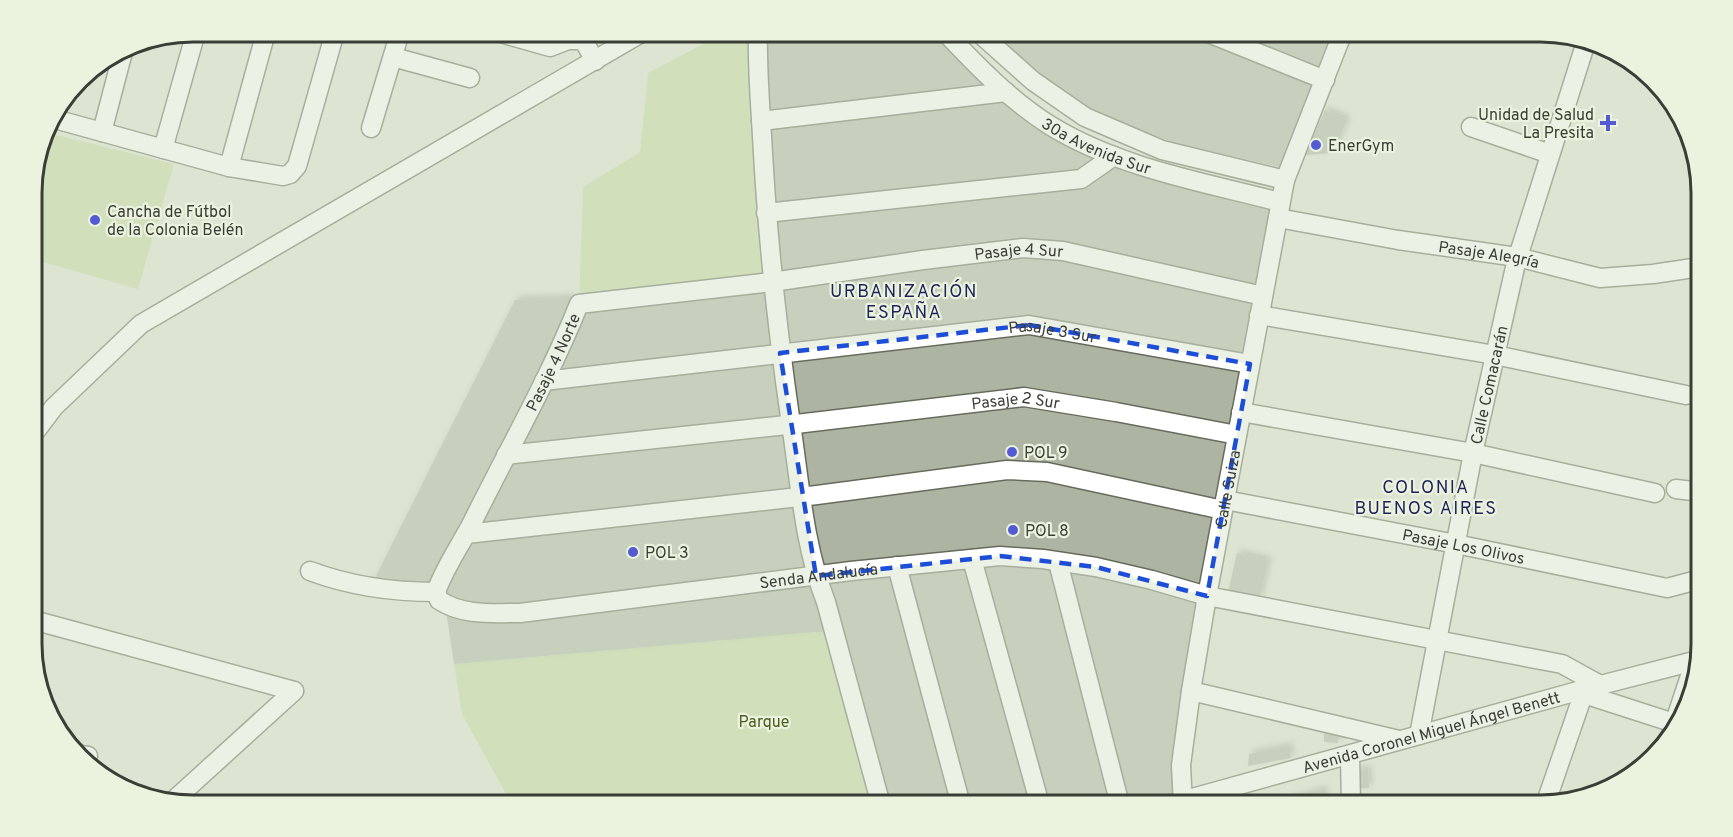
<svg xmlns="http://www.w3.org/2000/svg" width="1733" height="837" viewBox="0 0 1733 837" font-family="Overpass,sans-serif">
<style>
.green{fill:#c4daa1}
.building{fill:#adb5a2;filter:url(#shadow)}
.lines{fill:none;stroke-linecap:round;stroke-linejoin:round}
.minor-casing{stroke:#666c5c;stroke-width:21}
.minor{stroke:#fff;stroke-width:18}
.marked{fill:none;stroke:#1d4ed8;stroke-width:4.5;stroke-dasharray:12 8;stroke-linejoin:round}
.poi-dot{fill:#535bd2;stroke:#ebf3df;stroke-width:2}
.labels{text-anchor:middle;stroke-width:4.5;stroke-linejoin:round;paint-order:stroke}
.poi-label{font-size:16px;fill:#3b3e36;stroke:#ebf3df;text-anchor:start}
.street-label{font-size:16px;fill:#3b3e36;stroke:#ebf3df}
.park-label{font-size:16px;fill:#4a5f1d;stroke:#ebf3df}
.neighbourhood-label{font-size:18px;letter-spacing:1.5px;fill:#1e225b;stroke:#ebf3df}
.rim{fill:none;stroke:#3b3e36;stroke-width:3}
</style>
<defs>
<filter id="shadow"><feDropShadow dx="3.5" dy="-3.5" stdDeviation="3" flood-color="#0004"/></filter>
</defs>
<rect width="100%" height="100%" fill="#dde5d2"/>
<g class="green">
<polygon points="726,32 758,32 769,283 579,304 583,187 640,152 648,73"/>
<polygon points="45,132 174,164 138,289 32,259 32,182"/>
<polygon points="834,630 881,805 512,805 462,714 454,664"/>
</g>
<g class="building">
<polygon points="763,32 935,32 991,93 766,115"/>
<polygon points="989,32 1195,32 1317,82 1282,168 1172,142 1092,111 1037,73"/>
<polygon points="1225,32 1338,32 1322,73"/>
<polygon points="999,98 1050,137 1099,159 1077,175 771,207 767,128"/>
<polygon points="1325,110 1347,120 1332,153 1305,155"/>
<polygon points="1108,160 1271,208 1255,288 1060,245 777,276 772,219 1080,184"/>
<polygon points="996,256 1065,257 1254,299 1244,356 1029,319 784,348 777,287"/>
<polygon points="767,288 776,349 552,375 583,310"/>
<polygon points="573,298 557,336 429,592 371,586 515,300"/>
<polygon points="1028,330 1240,368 1229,428 1022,401 1226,440 1214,502 1045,465 806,490 786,359"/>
<polygon points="776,358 785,421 514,448 548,385"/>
<polygon points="787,429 796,491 473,529 509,459"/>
<polygon points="1040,477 1217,509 1201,586 968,550 820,570 807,500 984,479"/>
<polygon points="797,502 809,571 527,612 439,600 470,539"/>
<polygon points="1237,553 1268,560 1259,600 1228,593"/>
<polygon points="979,563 1054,566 1115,805 1045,805"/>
<polygon points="969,565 1034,805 966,805 903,571"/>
<polygon points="1065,569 1198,598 1174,795 1134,805 1125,805"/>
<polygon points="893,570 956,805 886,805 823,580"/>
<polygon points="811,583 827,631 454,664 446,610"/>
<polygon points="1324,733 1339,734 1338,743 1324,742"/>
<polygon points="1289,746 1291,758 1248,766 1249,754"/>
<polygon points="1368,769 1369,788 1356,789 1355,771"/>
<polygon points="1324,789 1324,805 1285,805 1285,801"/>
</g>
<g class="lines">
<g class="minor-casing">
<g id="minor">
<polyline points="497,32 550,47 568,40 580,40 585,43 595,61"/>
<path d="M758 32C757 66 760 101 762 136 767 233 777 328 791 424 800 483 804 546 826 602L881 805"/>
<path id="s1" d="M945 32C977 66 1011 101 1051 126 1120 168 1203 182 1280 202"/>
<polyline points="978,32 1033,81 1085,117 1162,150 1285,180"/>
<polyline points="1206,32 1325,80"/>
<polyline points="393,57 470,78"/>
<polyline points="51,118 229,167 283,176 290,174 297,166 335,32"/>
<polyline points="761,121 1006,92"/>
<polyline points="1471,127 1550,154"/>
<polyline points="371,128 400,32"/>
<polyline points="102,132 124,48"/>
<polyline points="163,149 196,32"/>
<polyline points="229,167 266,32"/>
<polyline points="766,213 1081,179 1114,156"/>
<path id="s2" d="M1278 218 1398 240 1517 257 1600 278 1653 274 1700 267"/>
<polyline points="1259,315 1495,355 1686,395"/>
<path id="s3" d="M544 381 1029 325 1250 364"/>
<polyline points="1241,412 1473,453 1655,493"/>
<polyline points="32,436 54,407 141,324 643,32"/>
<path id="s4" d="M506 455 796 424 1024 397 1116 412 1237 435"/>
<polyline points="1676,489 1701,492"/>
<path id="s5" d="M1225 500 1456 544 1667 588 1701 579"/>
<polyline points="466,534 817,495 1007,470 1047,472 1223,510"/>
<polyline points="972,559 1040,805"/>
<polyline points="1058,562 1120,805"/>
<polyline points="897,566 961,805"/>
<path d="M310 571C350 586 394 592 436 592"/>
<path id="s6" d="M436 592 439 600C462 616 494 613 520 613L851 571 1000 556 1043 559 1096 567 1152 580 1207 596 1562 664 1600 685"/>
<path id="s7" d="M436 592C445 567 460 546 472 523 508 450 549 379 579 304L772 282 923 260 1023 248 1063 251 1263 296"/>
<polyline points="33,620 294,691"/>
<polyline points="1191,691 1399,740"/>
<polyline points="1584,694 1677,724"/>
<polyline points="1672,730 1695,661"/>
<path id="s8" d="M1419 735 1473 453 1516 263 1586 42"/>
<polyline points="81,755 88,756"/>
<polyline points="1350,756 1351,805"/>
<polyline points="173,801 294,691"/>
<path id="s9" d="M1167 805 1585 689 1698 660"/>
<path id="s10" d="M1183 805 1181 765 1191 691 1207 596 1285 180 1343 32"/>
<polyline points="1545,805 1585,689"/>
</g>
</g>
<use href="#minor" class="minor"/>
</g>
<path d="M0 0H1733V837H0ZM1029 325 1250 364 1207 596 1096 567 1000 556 816 576 780 353Z" fill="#dde5d2" fill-opacity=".55" fill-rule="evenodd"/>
<path class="marked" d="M1029 325 1250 364 1207 596 1096 567 1000 556 816 576 780 353Z"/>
<g class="poi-dot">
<path d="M1605 114h6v6h6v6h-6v6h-6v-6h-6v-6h6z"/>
<circle cx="1316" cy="145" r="6"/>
<circle cx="95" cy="220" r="6"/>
<circle cx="1012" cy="452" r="6"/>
<circle cx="1013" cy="530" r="6"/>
<circle cx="633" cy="552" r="6"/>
</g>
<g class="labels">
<g class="poi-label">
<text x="1594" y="120" text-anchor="end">Unidad de Salud<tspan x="1594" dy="18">La Presita</tspan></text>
<text x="1328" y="151">EnerGym</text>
<text x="107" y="217">Cancha de Fútbol<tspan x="107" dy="18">de la Colonia Belén</tspan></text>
<text x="1024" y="458">POL 9</text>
<text x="1025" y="536">POL 8</text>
<text x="645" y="558">POL 3</text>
</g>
<g class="street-label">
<text dy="6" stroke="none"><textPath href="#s1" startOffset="192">30a Avenida Sur</textPath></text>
<text dy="6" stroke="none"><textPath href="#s7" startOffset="765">Pasaje 4 Sur</textPath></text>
<text dy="6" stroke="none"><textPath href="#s2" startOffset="214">Pasaje Alegría</textPath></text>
<text dy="6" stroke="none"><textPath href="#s3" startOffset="512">Pasaje 3 Sur</textPath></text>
<text dy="6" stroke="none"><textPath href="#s7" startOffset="258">Pasaje 4 Norte</textPath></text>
<text dy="6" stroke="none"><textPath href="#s8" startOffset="357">Calle Comacarán</textPath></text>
<text dy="6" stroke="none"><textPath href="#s4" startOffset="513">Pasaje 2 Sur</textPath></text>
<text dy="6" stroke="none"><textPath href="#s10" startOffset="320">Calle Suiza</textPath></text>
<text dy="6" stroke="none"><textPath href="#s5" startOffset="243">Pasaje Los Olivos</textPath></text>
<text dy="6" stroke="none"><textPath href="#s6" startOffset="393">Senda Andalucía</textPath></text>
<text dy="6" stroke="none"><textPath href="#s9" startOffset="274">Avenida Coronel Miguel Ángel Benett</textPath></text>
</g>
<g class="park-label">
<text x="764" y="727">Parque</text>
</g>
<g class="neighbourhood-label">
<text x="904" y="297">URBANIZACIÓN<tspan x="904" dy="21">ESPAÑA</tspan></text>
<text x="1426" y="493">COLONIA<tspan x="1426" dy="21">BUENOS AIRES</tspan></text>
</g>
</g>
<path d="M0 0H1733V837H0ZM193 42H1540A151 151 0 0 1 1691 193V644A151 151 0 0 1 1540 795H193A151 151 0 0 1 42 644V193A151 151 0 0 1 193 42Z" fill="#ebf3df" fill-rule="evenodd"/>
<path class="rim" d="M193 42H1540A151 151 0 0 1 1691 193V644A151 151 0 0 1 1540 795H193A151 151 0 0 1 42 644V193A151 151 0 0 1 193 42Z"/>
</svg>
